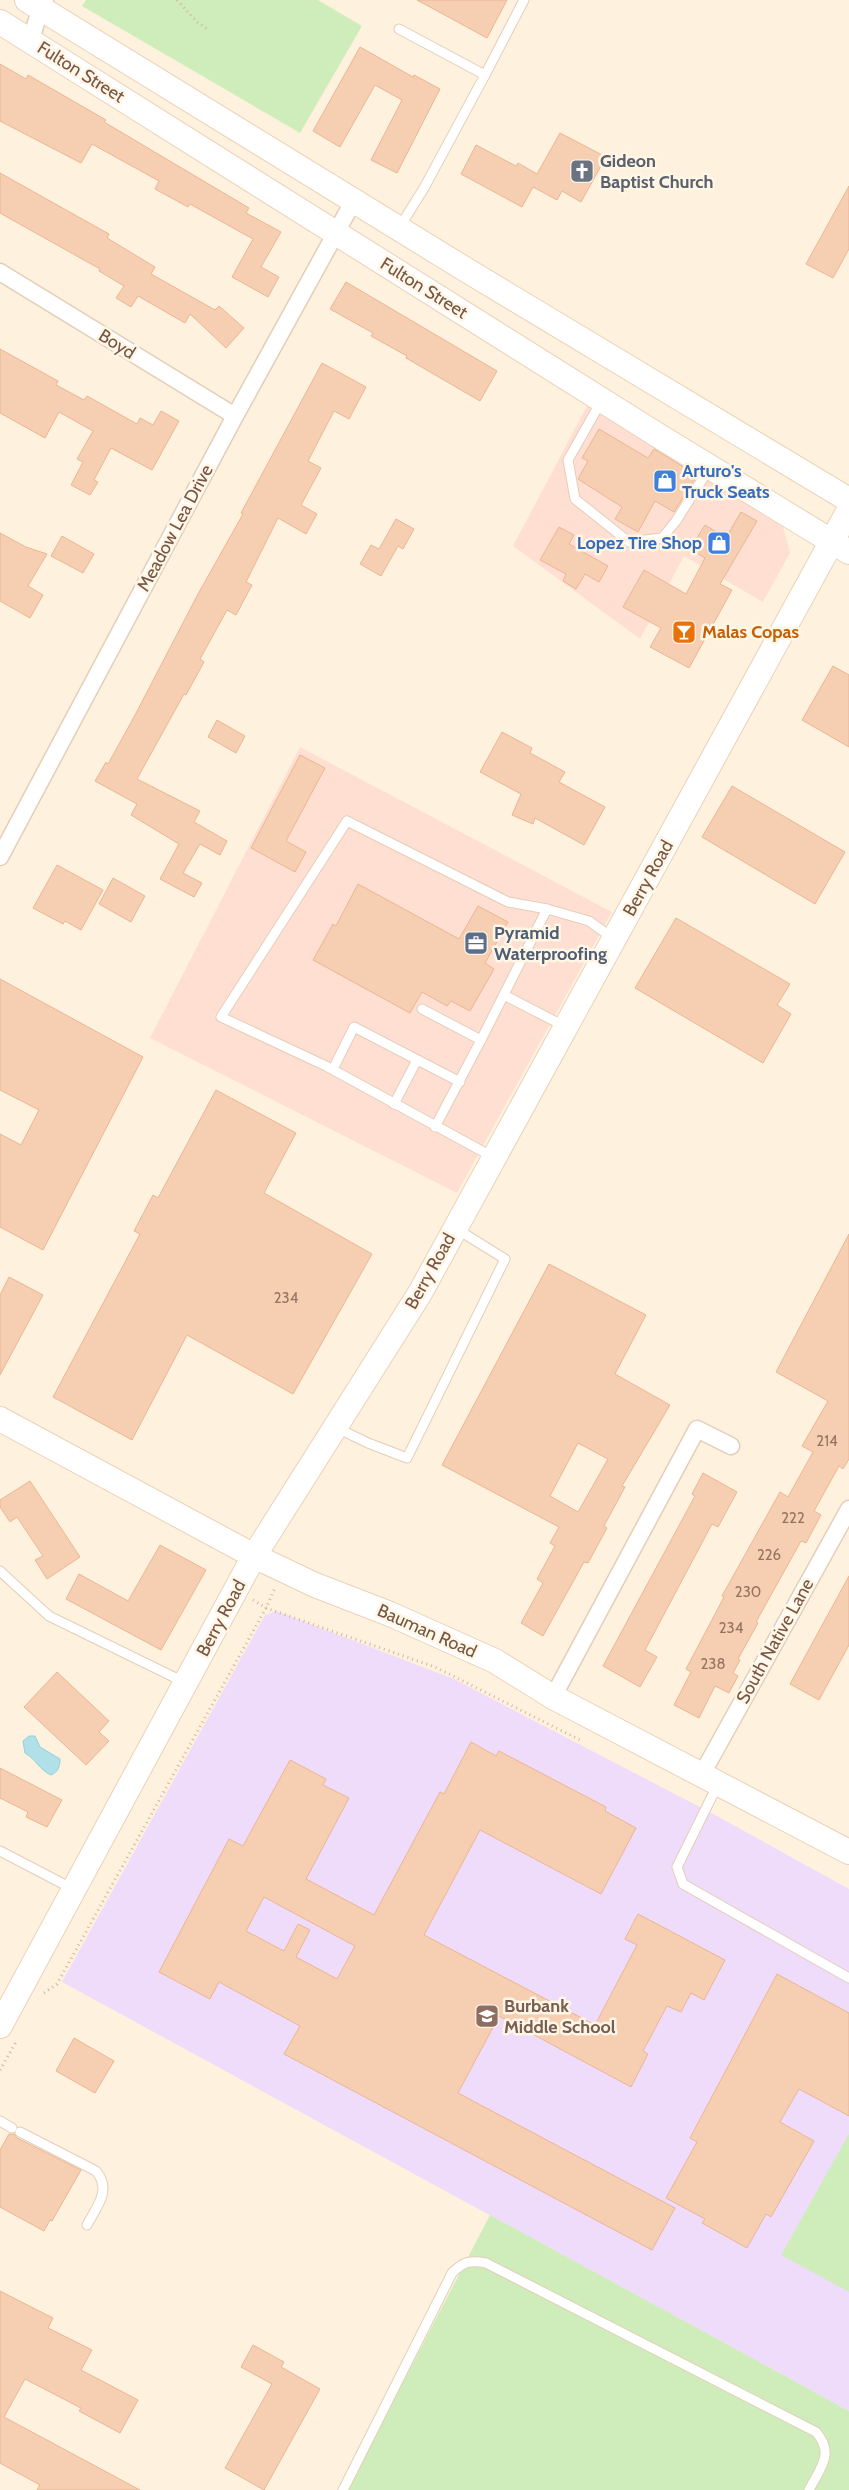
<svg xmlns="http://www.w3.org/2000/svg" width="849" height="2490" viewBox="0 0 849 2490" font-family="Cabin,sans-serif">
<style>
.commercial{fill:#ffdfd1}
.education{fill:#efdbfa}
.green{fill:#cfedbb}
.water{fill:#b1e0e9;stroke:#96d0dc}
.building{fill:#f6cfb3;stroke:#ebb591;fill-rule:evenodd}
.lines{fill:none;stroke-linecap:round;stroke-linejoin:round}
.lane-casing{stroke:#e3ceb9;stroke-width:11}
.street-casing{stroke:#e3ceb9;stroke-width:19}
.secondary-casing{stroke:#ebd1b8;stroke-width:26}
.path{stroke:#dbb296;stroke-width:3;stroke-dasharray:1 4;stroke-linecap:butt}
.lane{stroke:#fff;stroke-width:9}
.street{stroke:#fff;stroke-width:16}
.secondary{stroke:#fff;stroke-width:24}
.labels{text-anchor:middle;stroke-width:5;stroke-linejoin:round;paint-order:stroke}
.number-label{font-size:15px;fill:#967460}
.street-label{font-size:18px;fill:#765644;stroke:#fff6e6}
.worship-label{font-size:18px;font-weight:bold;fill:#5b616d;stroke:#fff6e6;text-anchor:start}
.shop-label{font-size:18px;font-weight:bold;fill:#366cbe;stroke:#fff6e6;text-anchor:start}
.food-label{font-size:18px;font-weight:bold;fill:#c56008;stroke:#fff6e6;text-anchor:start}
.service-label{font-size:18px;font-weight:bold;fill:#4e5e75;stroke:#fff6e6;text-anchor:start}
.education-label{font-size:18px;font-weight:bold;fill:#785e54;stroke:#fff6e6;text-anchor:start}
</style>
<rect width="100%" height="100%" fill="#fef2de"/>
<g class="commercial">
<polygon points="588,404 783,527 790,553 763,602 684,556 640,639 513,546"/>
<polygon points="300,747 612,912 457,1193 150,1038"/>
</g>
<polygon class="education" points="276,1611 454,1679 717,1816 849,1889 849,2411 62,1982 265,1615"/>
<g class="green">
<polygon points="86,0 318,0 362,26 300,133 82,6"/>
<polygon points="849,2134 849,2292 781,2255"/>
<polygon points="490,2215 849,2411 849,2490 347,2490"/>
</g>
<path class="water" d="M29 1736H35L40 1747 60 1759C60 1767 58 1772 51 1775 39 1770 36 1759 25 1753L23 1741Z"/>
<g class="building">
<polygon points="417,0 507,0 487,38"/>
<polygon points="360,47 413,77 414,75 440,89 397,173 371,160 402,100 375,85 340,147 313,131"/>
<polygon points="0,64 26,79 28,75 106,120 104,122 249,208 246,213 281,232 261,267 279,277 268,297 232,277 253,239 190,204 188,207 155,189 159,181 92,144 81,163 0,121"/>
<polygon points="560,133 606,157 581,202 562,191 557,200 533,187 522,207 461,174 476,145 516,166 518,163 537,174"/>
<polygon points="0,173 109,234 107,238 155,267 151,274 215,310 219,306 244,328 226,348 190,314 185,323 138,296 131,307 116,298 124,286 99,271 100,269 0,213"/>
<polygon points="849,186 849,249 833,278 806,264"/>
<polygon points="346,282 497,371 480,401 406,358 407,356 371,336 373,333 330,309"/>
<polygon points="0,349 58,381 56,385 84,400 87,396 137,424 140,418 153,425 161,411 179,421 152,470 111,448 94,480 98,482 90,495 71,485 83,462 77,459 93,431 59,412 45,438 0,413"/>
<polygon points="322,363 366,387 349,419 334,411 308,461 321,468 301,505 317,514 306,534 278,518 246,582 252,585 236,615 227,610 200,659 204,662 186,695 184,694 137,779 200,811 194,822 227,841 220,855 200,844 183,873 202,883 194,897 160,879 179,844 131,815 137,804 95,781 106,762 108,764 134,717 198,594 243,514 241,513"/>
<polygon points="599,429 648,458 654,449 697,475 674,512 655,501 638,532 615,519 622,507 578,479 588,461 582,458"/>
<polygon points="741,512 757,521 720,584 732,590 689,668 650,647 661,628 623,607 644,570 686,594 705,558 690,549 705,525 726,538"/>
<polygon points="396,519 414,529 403,549 398,546 381,576 360,564 371,545 379,549"/>
<polygon points="559,527 574,535 569,544 608,566 599,582 585,574 576,589 563,581 566,574 540,560"/>
<polygon points="0,533 26,547 47,554 28,586 43,595 30,618 0,601"/>
<polygon points="62,536 94,554 83,573 51,556"/>
<polygon points="833,666 849,675 849,747 802,720"/>
<polygon points="217,720 245,736 236,753 208,737"/>
<polygon points="502,732 532,748 530,753 565,772 559,782 605,807 584,845 535,818 533,824 512,815 521,794 480,772"/>
<polygon points="300,755 325,768 286,841 306,852 295,872 251,848"/>
<polygon points="732,786 845,852 815,904 702,837"/>
<polygon points="57,865 103,890 81,930 65,921 63,924 33,908"/>
<polygon points="113,878 145,896 131,922 99,904"/>
<polygon points="358,884 459,939 478,906 508,922 485,963 494,969 470,1011 451,1001 447,1006 422,992 410,1013 313,960 333,924 336,926"/>
<polygon points="676,918 790,984 777,1005 791,1014 763,1063 635,988"/>
<polygon points="0,979 143,1057 43,1250 0,1227 0,1134 21,1145 39,1110 0,1090"/>
<polygon points="216,1090 296,1133 264,1193 372,1254 293,1394 187,1335 132,1440 53,1397 140,1234 134,1231 153,1195 158,1198"/>
<polygon points="849,1234 849,1459 843,1469 839,1466 814,1511 821,1515 806,1543 801,1541 756,1622 758,1623 738,1659 740,1660 733,1673 738,1676 729,1693 715,1686 699,1718 674,1705 691,1672 686,1669 724,1597 722,1596 780,1492 788,1497 813,1452 802,1446 828,1401 776,1372"/>
<path d="M549 1264 646 1315 615 1374 670 1405 622 1486 625 1487 604 1526 607 1528 588 1563 584 1562 543 1636 521 1623 543 1583 537 1579 555 1546 550 1543 559 1527 442 1465ZM578 1443 608 1459 578 1512 550 1496Z"/>
<polygon points="9,1277 43,1295 0,1375 0,1295"/>
<polygon points="703,1473 737,1492 718,1527 712,1524 645,1650 657,1657 640,1687 603,1666 695,1496 692,1494"/>
<polygon points="30,1481 80,1557 47,1579 35,1560 43,1556 17,1517 10,1522 0,1507 0,1500"/>
<polygon points="160,1545 206,1570 161,1650 66,1599 79,1574 128,1601"/>
<polygon points="849,1576 849,1645 819,1700 790,1684"/>
<polygon points="57,1672 109,1721 99,1732 109,1741 86,1765 24,1707"/>
<path d="M471 1742 496 1756 499 1751 606 1807 605 1811 636 1828 601 1894 480 1830 424 1935 595 2025 637 1945 625 1939 638 1914 725 1960 704 2000 691 1993 681 2012 667 2006 643 2051 648 2054 631 2087 499 2016 458 2093 675 2208 652 2250 284 2054 300 2026 219 1982 210 1999 159 1972 229 1839 243 1846 290 1760 326 1779 323 1785 349 1798 306 1879 374 1915 440 1792 444 1794ZM264 1897 355 1946 337 1979 296 1957 310 1930 298 1924 284 1951 246 1931Z"/>
<polygon points="0,1768 62,1800 47,1827 26,1817 28,1812 0,1798"/>
<polygon points="777,1974 849,2013 849,2116 799,2089 780,2122 814,2141 771,2217 766,2214 747,2248 702,2223 705,2219 666,2198 697,2142 690,2138"/>
<polygon points="74,2038 114,2061 95,2093 56,2071"/>
<polygon points="9,2134 14,2134 17,2138 81,2170 52,2221 50,2220 44,2231 0,2207 0,2150"/>
<polygon points="0,2291 53,2318 48,2328 92,2350 81,2370 138,2400 120,2433 79,2411 81,2408 25,2379 4,2417 140,2490 37,2490 40,2485 0,2463"/>
<polygon points="253,2345 284,2362 281,2367 320,2389 264,2490 225,2468 272,2384 241,2367"/>
</g>
<g class="lines">
<g class="lane-casing">
<g id="lane">
<polyline points="399,29 485,75 424,188 399,228"/>
<polyline points="485,75 524,0"/>
<polyline points="602,400 568,460 575,499 629,542 662,538 676,521 710,467"/>
<polyline points="504,995 566,1027"/>
<polyline points="422,1009 481,1040 547,909 589,921 614,939"/>
<polyline points="333,1069 354,1027 460,1082"/>
<polyline points="394,1104 417,1060"/>
<polyline points="435,1127 481,1040"/>
<polyline points="493,1157 326,1066 221,1017 347,821 508,902 547,909"/>
<polyline points="337,1428 368,1443 407,1458 505,1259 455,1228"/>
<polyline points="0,1571 49,1616 184,1682"/>
<polyline points="718,1784 677,1867 683,1884 849,1978"/>
<polyline points="0,1851 73,1889"/>
<polyline points="0,2121 12,2128"/>
<path d="M20 2132 96 2171C112 2190 97 2206 87 2225"/>
<path d="M343 2490 452 2273C464 2261 471 2260 486 2263L816 2432C835 2454 820 2468 809 2490"/>
</g>
</g>
<g class="street-casing">
<g id="street">
<polyline points="31,40 40,9 45,0"/>
<polyline points="0,272 235,416"/>
<polyline points="0,857 235,416 354,200"/>
<polyline points="553,1697 697,1429 731,1446"/>
<polyline points="702,1774 849,1509"/>
</g>
</g>
<g class="secondary-casing">
<g id="secondary">
<polyline points="27,0 468,271 849,500"/>
<polyline points="0,22 659,436 849,552"/>
<polyline points="0,1419 254,1556 315,1585 390,1614 495,1661 553,1697 849,1852"/>
<polyline points="0,2026 254,1556 420,1293 849,510"/>
</g>
</g>
<g class="path">
<polyline points="177,0 197,22 207,29"/>
<polyline points="253,1600 266,1608 435,1667 580,1740"/>
<polyline points="44,1993 57,1984 266,1608 275,1588"/>
<polyline points="0,2070 16,2042"/>
</g>
<use href="#lane" class="lane"/>
<use href="#street" class="street"/>
<use href="#secondary" class="secondary"/>
</g>
<defs>
<g id="church-square" transform="scale(1.25)"><rect x="-9" y="-9" width="18" height="18" rx="4" fill="#6b7280" stroke="#fff6e6"/><path d="M-1.2-6h2.4v3.5h3.3v2.4h-3.3V6h-2.4V-.1h-3.3v-2.4h3.3Z" fill="#fff"/></g>
<g id="shop-square" transform="scale(1.25)"><rect x="-9" y="-9" width="18" height="18" rx="4" fill="#3f7fe0" stroke="#fff6e6"/><path d="M-5-2.5h2.3a2.7 3.5 0 0 1 5.4 0H5L5.5 6h-11ZM-1.5-2.5h3a1.5 2.3 0 0 0-3 0Z" fill="#fff"/></g>
<g id="bar-square" transform="scale(1.25)"><rect x="-9" y="-9" width="18" height="18" rx="4" fill="#e8710a" stroke="#fff6e6"/><path d="M-6-5H6L.8 .8V4.5H3.5V6h-7V4.5H-.8V.8Z" fill="#fff"/></g>
<g id="office-square" transform="scale(1.25)"><rect x="-9" y="-9" width="18" height="18" rx="4" fill="#5c6f8a" stroke="#fff6e6"/><path d="M-6-3h4V-5.5h4V-3h4V5H-6ZM-1-4.5V-3h2v-1.5ZM-6 0V1H6V0Z" fill="#fff"/></g>
<g id="school-square" transform="scale(1.25)"><rect x="-9" y="-9" width="18" height="18" rx="4" fill="#8d6e63" stroke="#fff6e6"/><path d="M0-5L7-2L0 1L-7-2ZM-4 1L0 2.5L4 1V4Q0 6-4 4Z" fill="#fff"/></g>
</defs>
<g fill-rule="evenodd">
<use href="#church-square" x="582" y="171"/>
<use href="#shop-square" x="665" y="481"/>
<use href="#shop-square" x="719" y="543"/>
<use href="#bar-square" x="684" y="632"/>
<use href="#office-square" x="476" y="943"/>
<use href="#school-square" x="487" y="2016"/>
</g>
<g class="labels">
<g class="number-label">
<text x="286" y="1303">234</text>
<text x="827" y="1446">214</text>
<text x="793" y="1523">222</text>
<text x="769" y="1560">226</text>
<text x="748" y="1597">230</text>
<text x="731" y="1633">234</text>
<text x="713" y="1669">238</text>
</g>
<g class="street-label">
<text transform="translate(81 72) rotate(32)" y="6">Fulton Street</text>
<text transform="translate(424 288) rotate(32)" y="6">Fulton Street</text>
<text transform="translate(117 344) rotate(32)" y="6">Boyd</text>
<text transform="translate(175 528) rotate(-62)" y="6">Meadow Lea Drive</text>
<text transform="translate(648 878) rotate(-61)" y="6">Berry Road</text>
<text transform="translate(430 1271) rotate(-61)" y="6">Berry Road</text>
<text transform="translate(221 1618) rotate(-62)" y="6">Berry Road</text>
<text transform="translate(427 1631) rotate(24)" y="6">Bauman Road</text>
<text transform="translate(775 1641) rotate(-61)" y="6">South Native Lane</text>
</g>
<g class="worship-label">
<text x="600" y="167">Gideon<tspan x="600" dy="21">Baptist Church</tspan></text>
</g>
<g class="shop-label">
<text x="682" y="477">Arturo's<tspan x="682" dy="21">Truck Seats</tspan></text>
<text x="702" y="549" text-anchor="end">Lopez Tire Shop</text>
</g>
<g class="food-label">
<text x="702" y="638">Malas Copas</text>
</g>
<g class="service-label">
<text x="494" y="939">Pyramid<tspan x="494" dy="21">Waterproofing</tspan></text>
</g>
<g class="education-label">
<text x="504" y="2012">Burbank<tspan x="504" dy="21">Middle School</tspan></text>
</g>
</g>
</svg>
